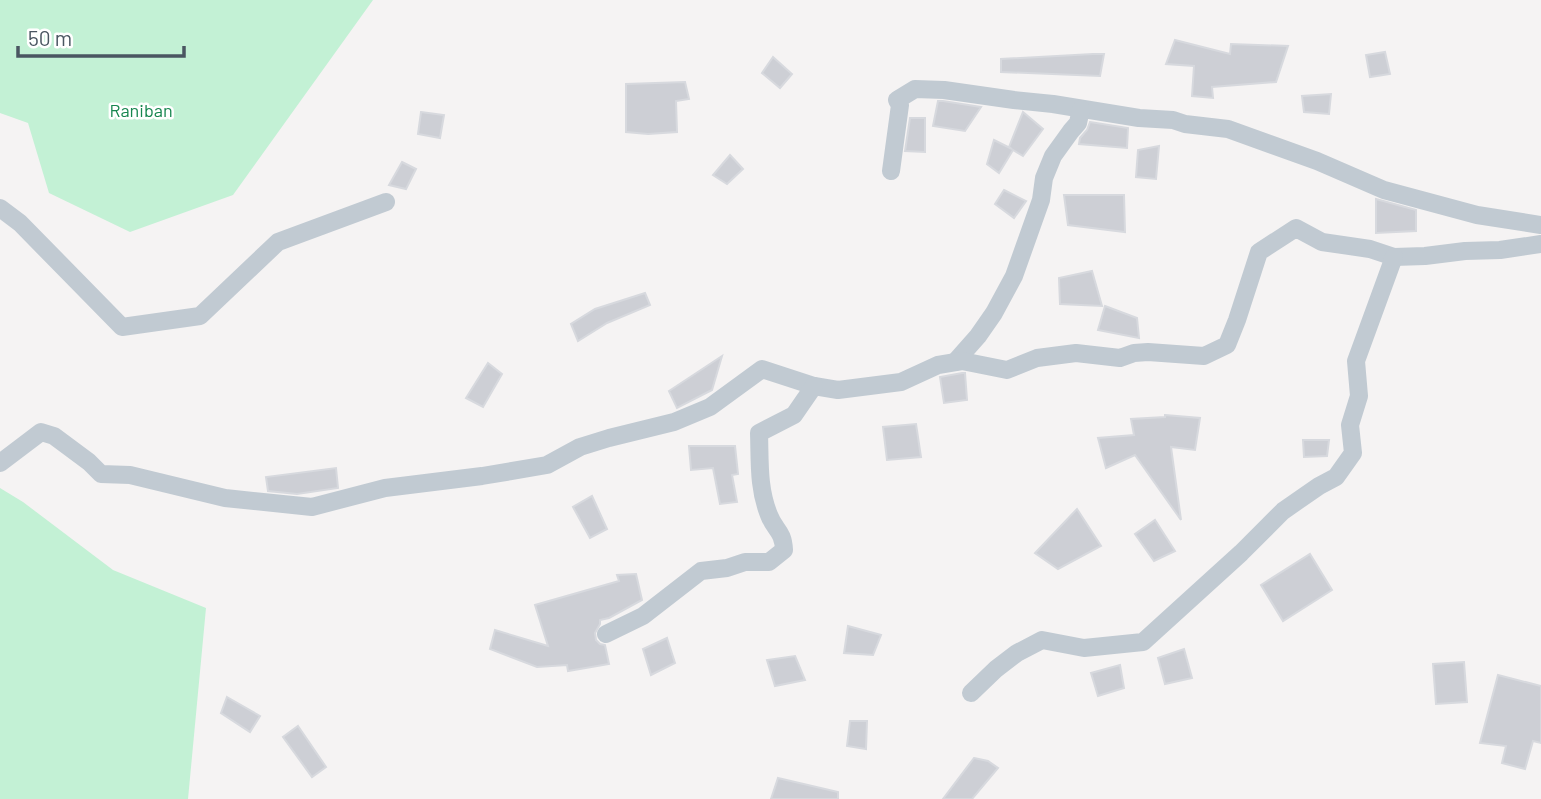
<svg xmlns="http://www.w3.org/2000/svg" width="1541" height="799" viewBox="0 0 1541 799" font-family="Barlow,sans-serif">
<style>
.green{fill:#c3f1d5}
.building{fill:#cdcfd5;stroke:#d7d9de;stroke-width:2}
.lines{fill:none;stroke-linecap:round;stroke-linejoin:round}
.minor{stroke:#c1cad2;stroke-width:18}
.labels{text-anchor:middle;stroke-width:5;stroke-linejoin:round;paint-order:stroke}
.park-label{font-size:18px;fill:#17864f;stroke:#fff}
</style>
<rect width="100%" height="100%" fill="#f5f3f3"/>
<g class="green">
<polygon points="0,0 373,0 233,195 130,232 49,193 28,123 0,113"/>
<polygon points="0,488 23,502 113,570 206,608 188,799 0,799"/>
</g>
<g class="building">
<polygon points="1175,40 1230,54 1231,44 1288,46 1276,82 1212,87 1213,98 1192,96 1194,66 1166,64"/>
<polygon points="1385,52 1390,74 1370,77 1366,55"/>
<polygon points="1093,54 1104,54 1100,76 1001,72 1001,59"/>
<polygon points="773,57 792,74 780,88 762,73"/>
<polygon points="685,82 689,99 676,101 677,132 648,134 626,132 626,84"/>
<polygon points="1331,94 1329,114 1304,112 1302,96"/>
<polygon points="938,101 943,101 981,107 965,131 933,126"/>
<polygon points="421,112 444,115 440,138 418,134"/>
<polygon points="1023,112 1043,129 1023,156 1013,150 999,173 987,164 994,140 1012,149 1009,147"/>
<polygon points="910,118 925,118 925,152 905,151"/>
<polygon points="1090,122 1128,128 1127,148 1079,144 1080,138 1087,130"/>
<polygon points="1159,146 1156,179 1136,177 1138,150"/>
<polygon points="730,155 743,169 727,184 713,175"/>
<polygon points="402,162 416,169 406,189 389,185"/>
<polygon points="1004,190 1026,201 1014,218 995,204"/>
<polygon points="1064,195 1124,195 1125,232 1068,225"/>
<polygon points="1376,199 1416,210 1416,231 1376,233"/>
<polygon points="1092,271 1102,306 1060,304 1059,278"/>
<polygon points="645,293 650,305 607,323 578,341 571,324 595,309"/>
<polygon points="1105,306 1137,318 1139,338 1098,330"/>
<polygon points="722,356 712,390 677,408 669,391"/>
<polygon points="488,363 502,374 483,407 466,398"/>
<polygon points="962,373 965,373 967,400 944,403 940,377"/>
<polygon points="1165,415 1200,418 1195,450 1171,447 1181,520 1135,455 1106,468 1098,438 1134,435 1131,419 1165,417"/>
<polygon points="916,424 921,457 887,460 883,427"/>
<polygon points="1303,440 1329,440 1327,456 1304,457"/>
<polygon points="689,446 735,446 738,474 732,475 737,502 720,504 713,468 691,470"/>
<polygon points="336,468 338,488 297,494 268,491 266,477"/>
<polygon points="592,496 607,529 590,538 573,507"/>
<polygon points="1077,509 1101,546 1058,569 1035,553"/>
<polygon points="1155,520 1175,551 1154,561 1135,534"/>
<polygon points="1310,554 1332,590 1283,621 1261,585"/>
<polygon points="636,574 642,600 609,618 600,620 600,624 595,633 596,640 600,644 605,645 609,664 568,671 567,665 537,667 490,649 495,630 548,646 535,605 619,581 617,575"/>
<polygon points="848,626 881,635 873,655 844,653"/>
<polygon points="667,638 675,663 651,675 643,649"/>
<polygon points="1184,649 1192,678 1165,684 1158,658"/>
<polygon points="795,656 805,680 775,686 767,660"/>
<polygon points="1464,662 1467,702 1436,704 1433,664"/>
<polygon points="1120,665 1124,688 1098,696 1091,673"/>
<polygon points="1498,675 1541,686 1541,743 1533,741 1525,769 1502,763 1506,746 1480,743"/>
<polygon points="227,697 260,716 250,732 221,713"/>
<polygon points="850,721 867,721 866,749 847,746"/>
<polygon points="298,726 326,767 312,777 283,737"/>
<polygon points="974,758 988,761 998,768 972,799 943,799"/>
<polygon points="778,778 838,792 838,799 771,799"/>
</g>
<g class="lines">
<g class="minor">
<polyline points="891,171 900,105 897,100 915,89 944,90 1014,100 1053,104 1139,118 1173,120 1185,124 1228,129 1317,161 1384,190 1477,215 1541,225"/>
<polyline points="0,208 20,223 122,327 200,316 278,242 386,202"/>
<polyline points="955,362 978,336 994,313 1014,276 1041,200 1044,178 1053,156 1071,131 1078,123 1081,109"/>
<polyline points="0,463 41,432 54,436 89,462 101,474 130,475 225,498 312,507 385,488 482,476 547,465 580,447 609,438 674,422 710,407 762,369 814,386 838,390 901,382 938,365 962,361 1007,370 1037,358 1076,353 1120,358 1134,353 1148,352 1204,356 1227,345 1237,320 1259,252 1296,228 1322,242 1370,249 1394,257 1425,256 1465,251 1500,250 1541,244"/>
<path d="M606 634 643 616 701 571 727 568 745 562H769L784 550C783 530 775 531 769 515 758 488 760 461 759 433L794 415 814 386"/>
<polyline points="971,693 996,669 1017,653 1042,640 1084,648 1143,642 1241,553 1283,511 1319,486 1336,477 1353,453 1350,425 1359,396 1356,361 1394,257"/>
</g>
</g>
<g class="labels">
<g class="park-label">
<text x="141" y="117">Raniban</text>
</g>
</g>
<path d="M18 46v10h166v-10" fill="none" stroke="#4a5661" stroke-width="3.5"/>
<text x="28" y="46" font-size="21" fill="#4a5661" stroke="#ffffff" stroke-width="5" paint-order="stroke">50 m</text>
</svg>
